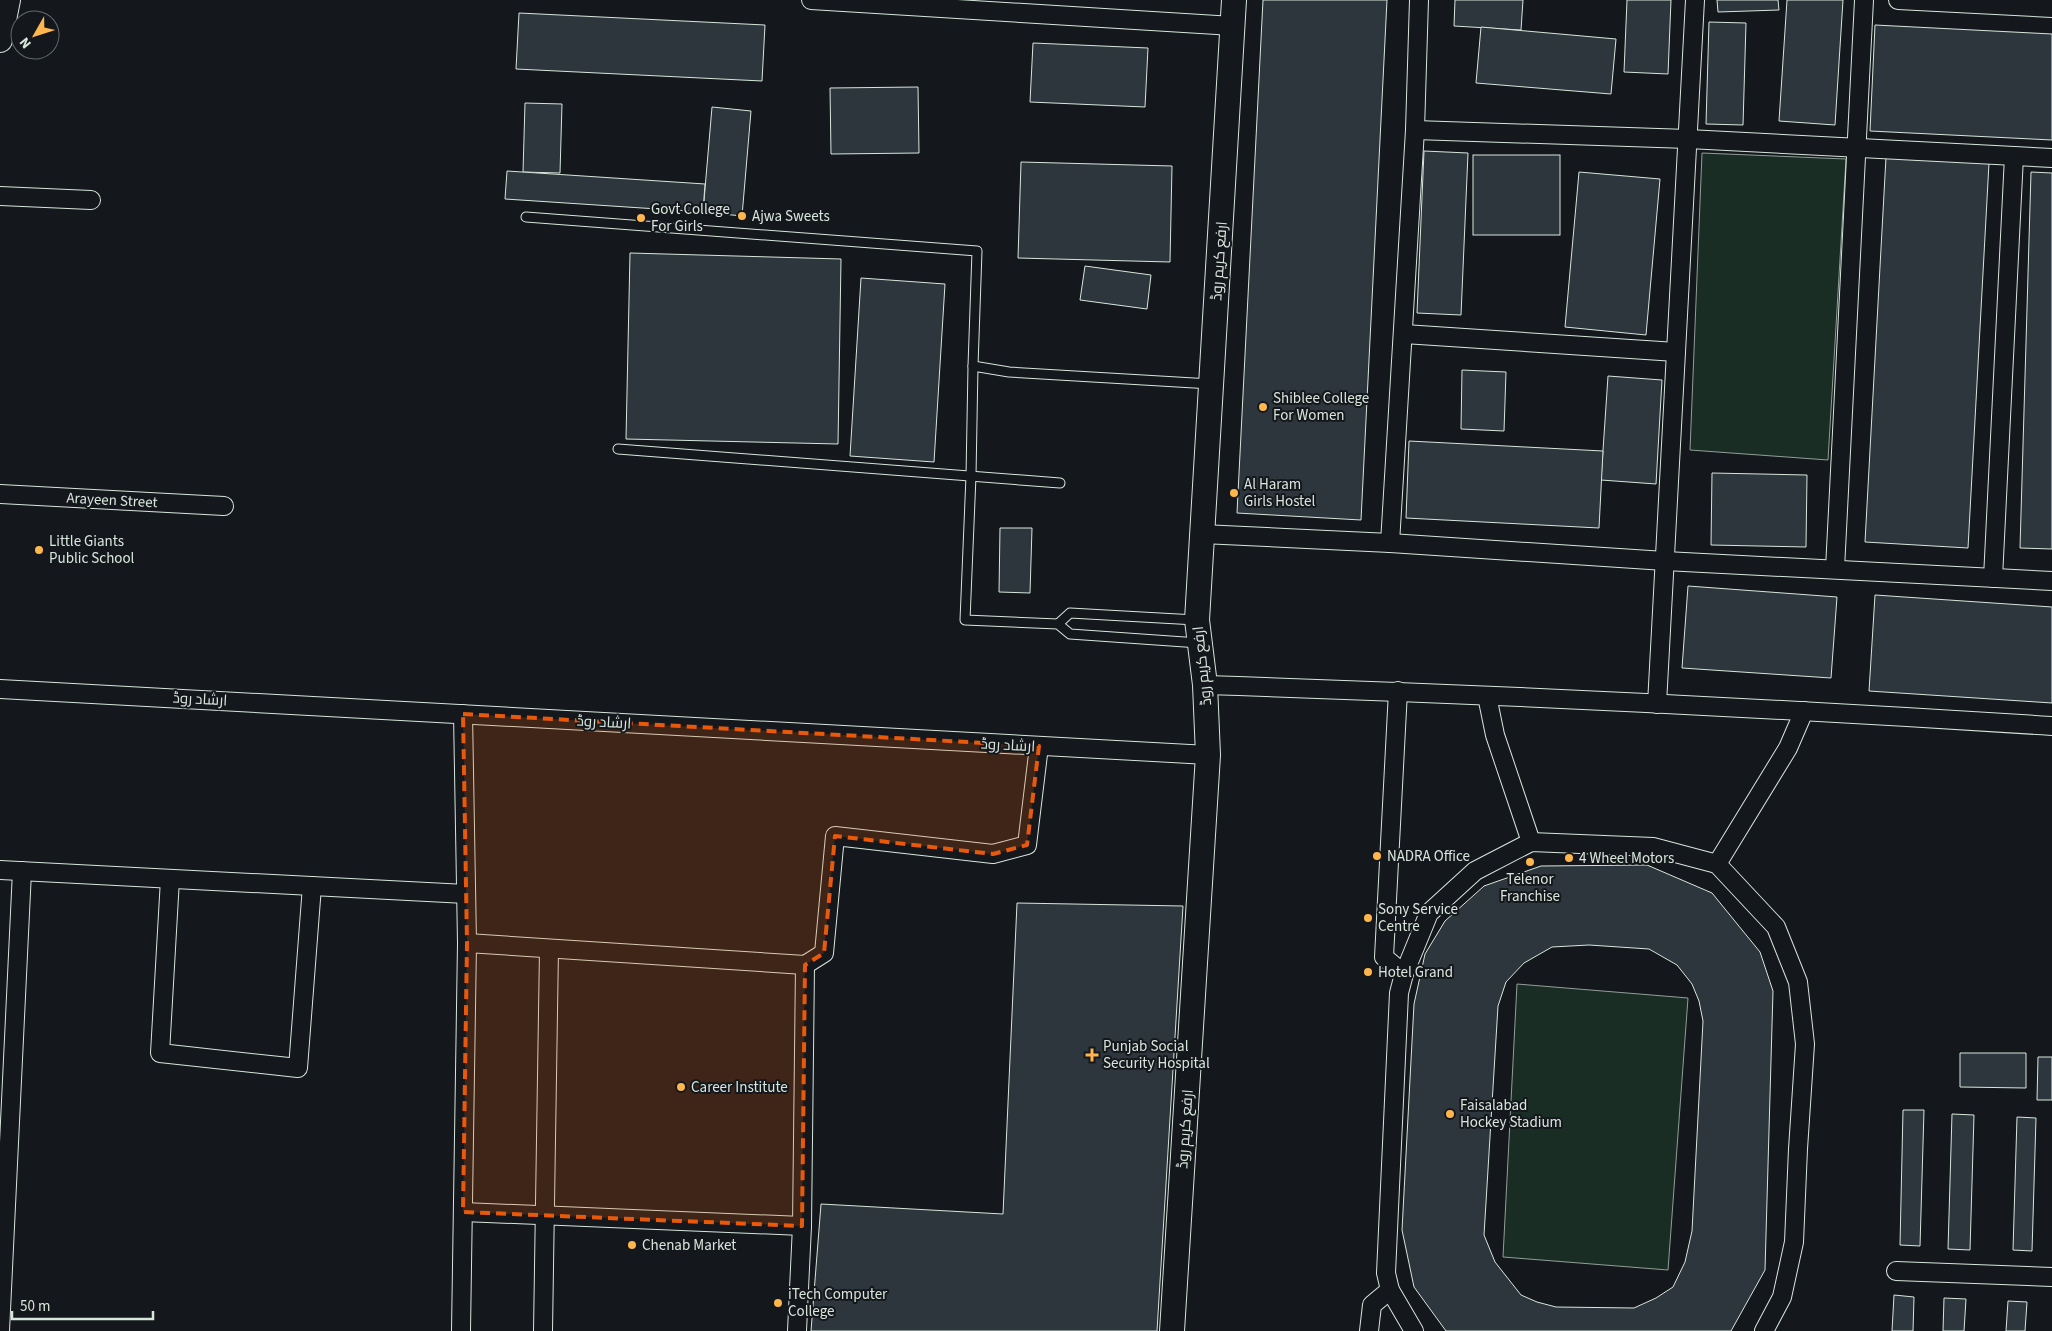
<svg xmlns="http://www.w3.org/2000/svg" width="2052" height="1331" viewBox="0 0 2052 1331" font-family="'Source Sans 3',Cairo,sans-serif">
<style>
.green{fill:#1a2d24;stroke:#939e99}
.building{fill:#2c363c;stroke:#d8e6dc;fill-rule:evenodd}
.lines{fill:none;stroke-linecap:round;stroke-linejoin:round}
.lane-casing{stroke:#d8e6dc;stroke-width:11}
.street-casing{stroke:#d8e6dc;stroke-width:20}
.secondary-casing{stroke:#d8e6dc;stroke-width:26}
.lane{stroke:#14181c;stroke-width:9}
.street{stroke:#14181c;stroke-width:18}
.secondary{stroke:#14181c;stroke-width:24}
.marked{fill:#e8590c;fill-opacity:0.2;stroke:#e8590c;stroke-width:4;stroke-dasharray:10 6;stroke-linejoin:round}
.poi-dot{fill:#ffb74d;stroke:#14181c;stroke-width:2}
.labels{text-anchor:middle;stroke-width:4;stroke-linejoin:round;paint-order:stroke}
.poi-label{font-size:15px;fill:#d8e6dc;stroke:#14181c;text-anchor:start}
.street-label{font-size:15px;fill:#d8e6dc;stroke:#14181c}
</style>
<rect width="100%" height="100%" fill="#14181c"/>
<g class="green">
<polygon points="1702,153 1846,159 1828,460 1690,450"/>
<polygon points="1517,984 1688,998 1668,1270 1503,1257"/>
</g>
<g class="building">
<polygon points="1263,0 1387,0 1361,520 1237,513"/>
<polygon points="1455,0 1523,0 1521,30 1454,26"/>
<polygon points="1627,0 1671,0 1668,74 1624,72"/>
<polygon points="1717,0 1778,0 1779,10 1718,12"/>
<polygon points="1787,0 1843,0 1835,125 1779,121"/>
<polygon points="519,13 765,25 762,81 516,69"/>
<polygon points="1709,22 1746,23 1743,125 1706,124"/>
<polygon points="1875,25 2052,34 2052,140 1870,131"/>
<polygon points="1481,27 1616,39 1611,94 1476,83"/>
<polygon points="1033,43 1148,48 1145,107 1030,102"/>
<polygon points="918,87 919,153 831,154 830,88"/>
<polygon points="525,103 562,104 560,173 523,172"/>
<polygon points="712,107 751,111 742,216 703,212"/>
<polygon points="1424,151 1468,153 1461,315 1417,313"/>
<rect x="1473" y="155" width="87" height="80"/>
<polygon points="1886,157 1989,163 1968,548 1865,542"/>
<polygon points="1021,162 1172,166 1170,262 1018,258"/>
<polygon points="507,171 705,184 703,212 505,199"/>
<polygon points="1579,172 1660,179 1646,335 1565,327"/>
<polygon points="2031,172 2052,173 2052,549 2020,548"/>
<polygon points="630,253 841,259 838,444 626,439"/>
<polygon points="1085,266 1151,275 1147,309 1080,300"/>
<polygon points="861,278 945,284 934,462 850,456"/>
<polygon points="1462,370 1506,372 1504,431 1461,429"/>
<polygon points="1608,376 1662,380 1656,484 1601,480"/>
<polygon points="1409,441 1603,451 1599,528 1406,518"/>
<polygon points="1712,473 1807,475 1806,547 1711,545"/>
<polygon points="1000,528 1032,528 1030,593 999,592"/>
<polygon points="1688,586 1837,597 1831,678 1682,668"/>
<polygon points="1875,595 2052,607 2052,703 1869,691"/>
<path d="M1647 865 1712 893 1760 952 1773 991 1765 1270 1731 1331H1446L1414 1287 1402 1230 1414 1004 1425 954 1445 921 1484 886 1541 866ZM1589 945 1649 949 1677 965 1692 984 1699 1001 1703 1021 1692 1231 1685 1262 1673 1287 1656 1298 1634 1308 1556 1307 1537 1302 1521 1295 1495 1262 1484 1235 1498 1006 1506 982 1524 963 1552 947Z"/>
<polygon points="1017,903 1183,906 1157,1331 811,1331 821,1204 1003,1214"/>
<polygon points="1960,1053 2026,1053 2026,1088 1960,1087"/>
<polygon points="2038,1057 2052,1057 2052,1100 2037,1100"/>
<polygon points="1903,1110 1924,1110 1920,1246 1900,1245"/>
<polygon points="1952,1114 1974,1115 1970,1250 1948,1249"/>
<polygon points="2017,1117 2036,1118 2032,1251 2013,1250"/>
<polygon points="1894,1295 1914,1297 1913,1331 1892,1331"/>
<polygon points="1944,1298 1966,1299 1964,1331 1943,1331"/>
<polygon points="2008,1301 2027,1302 2025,1331 2006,1331"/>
</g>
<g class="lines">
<g class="lane-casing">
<g id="lane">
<polyline points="526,217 977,251 973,366"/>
<polyline points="618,449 1060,483"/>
<polyline points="1058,624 1070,613 1196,620"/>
<polyline points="1199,643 1070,634 1058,624 965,620 971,476 973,366 1009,372 1211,384"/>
</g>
</g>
<g class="street-casing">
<g id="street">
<polyline points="811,0 1233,26"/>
<polyline points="1898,0 2052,8"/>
<polyline points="1415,130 1688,139 2052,158"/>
<polyline points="0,196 91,200"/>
<polyline points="1404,334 1676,352"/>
<polyline points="0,494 224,506"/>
<polyline points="1202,534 1390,543 1665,561 2052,581"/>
<polyline points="1390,543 1415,130 1419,0"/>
<polyline points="1835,569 1864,0"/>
<polyline points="1993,578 2014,156"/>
<path d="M1205 685C1488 694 1770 708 2052 726"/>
<polyline points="0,689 1208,755"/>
<polyline points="1398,691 1384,957 1404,974"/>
<polyline points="1487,696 1495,735 1531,842"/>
<polyline points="1657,704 1695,0"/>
<polyline points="1717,864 1788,748 1804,711"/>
<polyline points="0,870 466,894"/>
<polyline points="170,879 160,1053 298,1068 312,886"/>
<polyline points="467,943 805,965 824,953 835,836 993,854 1027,845 1039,746"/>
<polyline points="463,1212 802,1226"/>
<polyline points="1896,1271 2052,1277"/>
<polyline points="0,1331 22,871"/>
<polyline points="461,1331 467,943 463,714"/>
<polyline points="543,1331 549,949"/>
<polyline points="797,1331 802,1226 805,965"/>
<polyline points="1369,1331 1372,1305 1390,1290"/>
<polyline points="1414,1331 1390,1290 1386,1273 1399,993 1404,974 1429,913 1475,871 1531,842 1653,847 1717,864 1776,927 1798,982 1805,1044 1798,1149 1794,1242 1782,1297 1764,1331"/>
</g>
</g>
<g class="secondary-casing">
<g id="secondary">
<polyline points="0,40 8,0"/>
<polyline points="1172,1331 1208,755 1205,685 1197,620 1234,0"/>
</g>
</g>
<use href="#lane" class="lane"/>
<use href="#street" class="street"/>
<use href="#secondary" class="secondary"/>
</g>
<path class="marked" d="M463 714 1039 746 1027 845 993 854 835 836 824 953 805 965 802 1226 463 1212 467 943Z"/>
<g class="poi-dot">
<circle cx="742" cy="216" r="5"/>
<circle cx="641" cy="218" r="5"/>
<circle cx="1263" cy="407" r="5"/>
<circle cx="1234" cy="493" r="5"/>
<circle cx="39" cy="550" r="5"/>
<circle cx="1377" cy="856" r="5"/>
<circle cx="1569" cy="858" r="5"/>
<circle cx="1530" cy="862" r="5"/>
<circle cx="1368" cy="918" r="5"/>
<circle cx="1368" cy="972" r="5"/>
<path d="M1089.5 1047.5h5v5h5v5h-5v5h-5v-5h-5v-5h5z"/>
<circle cx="681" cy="1087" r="5"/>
<circle cx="1450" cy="1114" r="5"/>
<circle cx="632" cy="1245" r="5"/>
<circle cx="778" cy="1303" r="5"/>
</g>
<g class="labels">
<g class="poi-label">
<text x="651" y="214">Govt College<tspan x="651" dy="17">For Girls</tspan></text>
<text x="752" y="221">Ajwa Sweets</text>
<text x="1273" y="403">Shiblee College<tspan x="1273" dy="17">For Women</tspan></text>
<text x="1244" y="489">Al Haram<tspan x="1244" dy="17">Girls Hostel</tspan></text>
<text x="49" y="546">Little Giants<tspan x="49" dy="17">Public School</tspan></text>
<text x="1387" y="861">NADRA Office</text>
<text x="1579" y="863">4 Wheel Motors</text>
<text x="1530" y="884" text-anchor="middle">Telenor<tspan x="1530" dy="17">Franchise</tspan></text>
<text x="1378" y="914">Sony Service<tspan x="1378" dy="17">Centre</tspan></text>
<text x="1378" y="977">Hotel Grand</text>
<text x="1103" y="1051">Punjab Social<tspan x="1103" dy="17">Security Hospital</tspan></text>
<text x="691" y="1092">Career Institute</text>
<text x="1460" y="1110">Faisalabad<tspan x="1460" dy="17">Hockey Stadium</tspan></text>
<text x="642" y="1250">Chenab Market</text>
<text x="788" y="1299">iTech Computer<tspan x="788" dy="17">College</tspan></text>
</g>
<g class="street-label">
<text transform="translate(1219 261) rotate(-86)" y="5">ارفع کریم روڈ</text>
<text transform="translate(112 500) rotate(3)" y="5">Arayeen Street</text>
<text transform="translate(1202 666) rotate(-96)" y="5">ارفع کریم روڈ</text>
<text transform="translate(200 699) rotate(3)" y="5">ارشاد روڈ</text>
<text transform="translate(604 722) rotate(3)" y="5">ارشاد روڈ</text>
<text transform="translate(1008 745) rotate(3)" y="5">ارشاد روڈ</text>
<text transform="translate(1185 1129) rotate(-86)" y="5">ارفع کریم روڈ</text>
</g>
</g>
<g transform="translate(35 35) rotate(231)"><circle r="24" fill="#14181c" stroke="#626a69"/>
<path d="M0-4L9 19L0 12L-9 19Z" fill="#ffb74d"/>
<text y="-8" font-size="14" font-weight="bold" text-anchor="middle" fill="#d8e6dc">N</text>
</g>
<path d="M12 1311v8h141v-8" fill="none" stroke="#d8e6dc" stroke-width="2.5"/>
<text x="20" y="1311" font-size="15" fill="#d8e6dc" stroke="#14181c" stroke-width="4" paint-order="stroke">50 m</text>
</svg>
